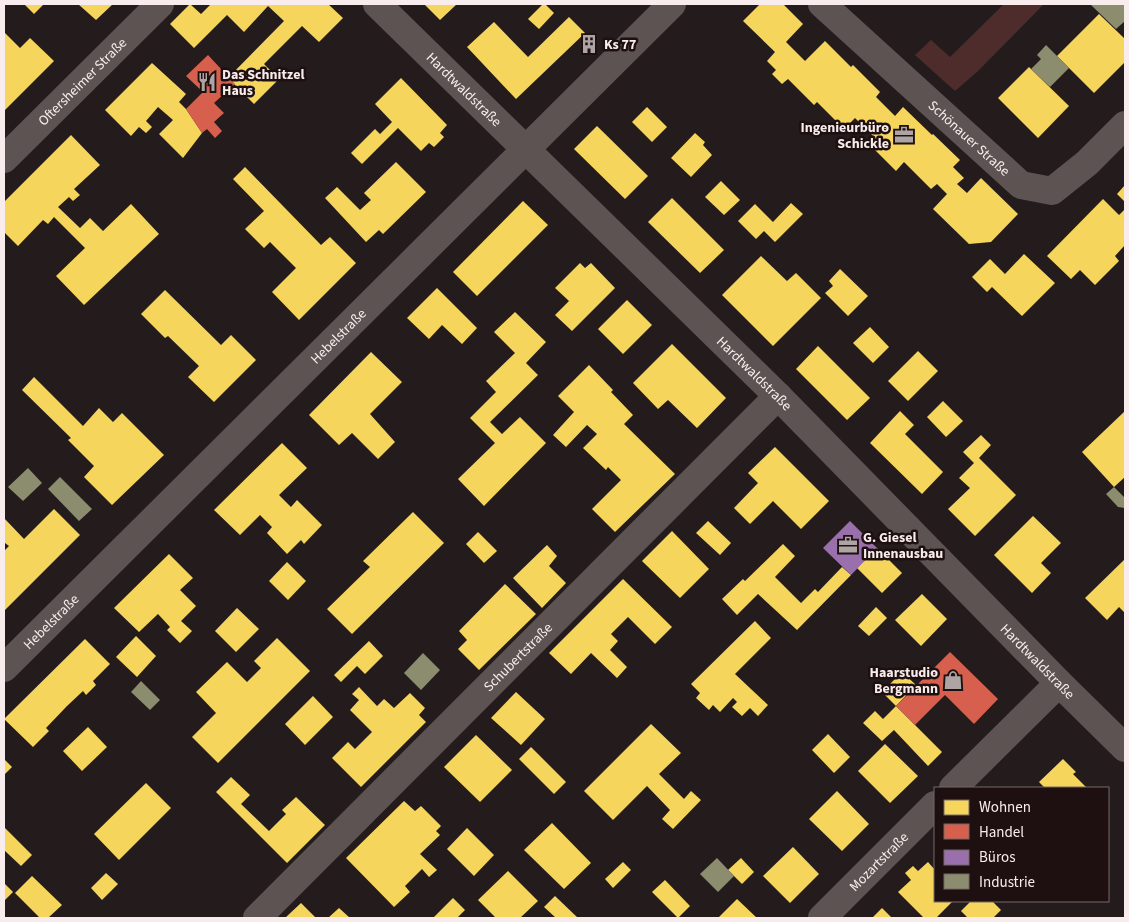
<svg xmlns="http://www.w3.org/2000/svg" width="1129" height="922" viewBox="0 0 1129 922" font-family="'Source Sans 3',sans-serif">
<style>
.green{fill:#4e2c2c}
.homes{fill:#f6d55c}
.shops{fill:#d6604d}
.offices{fill:#9970ab}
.industry{fill:#8c8c6e}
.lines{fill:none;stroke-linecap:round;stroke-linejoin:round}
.minor{stroke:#5d5353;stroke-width:28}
.labels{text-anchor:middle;stroke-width:5;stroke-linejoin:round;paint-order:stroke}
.poi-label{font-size:14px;font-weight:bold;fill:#f8edec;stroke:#1e1010;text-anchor:start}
.street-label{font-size:14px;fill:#f8edec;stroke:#1e1010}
</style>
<rect width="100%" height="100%" fill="#241c1c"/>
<polygon class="green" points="1004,4 1044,4 977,72 955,91 915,55 931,40 950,57"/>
<g class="homes">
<polygon points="24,4 44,4 34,14"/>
<polygon points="78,4 113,4 96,20"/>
<polygon points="190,4 201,14 211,4 328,4 343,18 319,42 302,26 264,64 279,79 254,104 228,78 284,21 268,6 244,32 227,15 194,48 170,24"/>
<polygon points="424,4 457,4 440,20"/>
<polygon points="543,4 545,4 554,13 539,29 528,19"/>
<polygon points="760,4 783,4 803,24 786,42 805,61 825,41 851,67 853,65 880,92 876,97 895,116 903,107 932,135 933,134 960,160 953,167 964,178 957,184 967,193 981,178 1018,214 991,242 969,244 933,209 947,194 937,184 931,189 904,162 896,171 868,143 874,137 855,118 844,129 817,102 814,105 788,79 782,84 772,74 776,70 767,61 775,52 743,21"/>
<polygon points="1099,14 1125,39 1125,62 1094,93 1057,56"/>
<polygon points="569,17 585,33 516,99 467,47 494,22 528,57"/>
<polygon points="4,32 20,48 30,38 54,61 4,111"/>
<polygon points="590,38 595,43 588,51 582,45"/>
<polygon points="152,63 186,94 179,102 186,109 202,133 183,158 159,134 173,120 158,107 146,121 152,127 146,133 139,127 131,136 105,110"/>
<polygon points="1029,67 1069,106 1038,138 998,98"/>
<polygon points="401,78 447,125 440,133 444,137 434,147 429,143 421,151 398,128 362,164 351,153 375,129 380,134 392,122 375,104"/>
<polygon points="647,107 667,127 652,142 632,122"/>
<polygon points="597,126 648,176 625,199 574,149"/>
<polygon points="695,133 705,142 703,145 712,155 691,177 671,158"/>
<polygon points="71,135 100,165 74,189 80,195 73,201 69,197 58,207 80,228 90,218 103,231 131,204 159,234 84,305 56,276 85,248 54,217 48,224 43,220 18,246 4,232 4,202"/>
<polygon points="396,162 426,192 383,234 379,230 366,242 325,198 337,187 360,210 371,200 364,193"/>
<polygon points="245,167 321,245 330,237 356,263 299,320 272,292 296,268 270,242 264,248 245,229 264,211 233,179"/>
<polygon points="721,181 740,200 724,215 705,197"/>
<polygon points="1125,185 1125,202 1117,194"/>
<polygon points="672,198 724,250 700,273 648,222"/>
<polygon points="1103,199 1119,215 1125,209 1125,245 1115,256 1119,261 1095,285 1080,270 1071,279 1047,256"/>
<polygon points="523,201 548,225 477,296 453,272"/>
<polygon points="791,203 803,214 775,242 764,231 756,239 738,221 755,204 773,222"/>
<polygon points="1024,254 1055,283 1022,316 992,287 987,292 972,277 990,259 1005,274"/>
<polygon points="761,256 787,281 796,273 821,298 773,346 722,295"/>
<polygon points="580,263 585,268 591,263 615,288 572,331 555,315 569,301 555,288"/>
<polygon points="840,269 868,296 848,316 825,293 833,286 829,281"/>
<polygon points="437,288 477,328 462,344 442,325 429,339 407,318"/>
<polygon points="165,290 221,345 231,335 256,360 214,402 188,377 199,366 168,336 165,338 141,314"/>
<polygon points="627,300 652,325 623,354 598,329"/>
<polygon points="515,312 546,342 526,363 538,375 490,422 502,434 520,417 546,443 484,506 458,479 495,443 470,418 496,392 486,381 515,353 494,332"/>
<polygon points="870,327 889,347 873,363 853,343"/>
<polygon points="672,344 726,398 697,428 668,400 658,409 633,383"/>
<polygon points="818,346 870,398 847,420 796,369"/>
<polygon points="918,351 938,371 908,401 888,381"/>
<polygon points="371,352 402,382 370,414 395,442 378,459 352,433 339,445 309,415"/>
<polygon points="589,365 613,390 611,392 633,415 624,424 675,474 615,532 592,509 621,480 608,467 606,470 583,448 597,434 587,425 566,447 553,435 574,412 558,396"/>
<polygon points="34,377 83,426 99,408 113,422 122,413 164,455 112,505 84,477 94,466 68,440 71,438 22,390"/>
<polygon points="943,401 963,421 946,437 927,417"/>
<polygon points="900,411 914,425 905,434 943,472 922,494 870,443"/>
<polygon points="1125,411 1125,477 1114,487 1082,452"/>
<polygon points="981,435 991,445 979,458 1016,495 975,536 948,509 970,488 959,478 974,463 963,452"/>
<polygon points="282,443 307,468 279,495 291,507 297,500 322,525 304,544 301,540 287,554 267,533 272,527 260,515 240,535 214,510"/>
<polygon points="775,447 829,501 801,529 773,501 750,524 734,508 758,483 748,473"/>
<polygon points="54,509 80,535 4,611 4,551 9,546 5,543 4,545 4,518 24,539"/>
<polygon points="413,512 444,543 352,634 327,609 370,567 363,561"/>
<polygon points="1033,516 1061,543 1041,563 1051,573 1032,593 994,555"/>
<polygon points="708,521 731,543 720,555 696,533"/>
<polygon points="672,531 709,569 680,598 642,561"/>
<polygon points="478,532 497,551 484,563 466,544"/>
<polygon points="783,544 795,556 775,577 801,603 815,589 818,592 842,567 851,575 797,630 758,594 737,615 722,599 743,579 745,581"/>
<polygon points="547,545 557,556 549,566 566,583 542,608 513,578"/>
<polygon points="877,548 902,573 882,593 857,568"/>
<polygon points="169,554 193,578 180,590 196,606 181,621 192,631 180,643 167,630 170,627 158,614 139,632 114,608"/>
<polygon points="1125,559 1125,613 1119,607 1107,620 1085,598"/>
<polygon points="287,562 306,581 288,600 269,581"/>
<polygon points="623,579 672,627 655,644 628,617 611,634 618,641 610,650 627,667 617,678 591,653 571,674 549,653"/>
<polygon points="505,584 536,614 479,670 458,649 467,640 459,631"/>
<polygon points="922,594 947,619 921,646 895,620"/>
<polygon points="876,607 887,618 869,636 858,626"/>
<polygon points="237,608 259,629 236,652 215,631"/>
<polygon points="755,621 771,638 735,674 768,705 758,716 750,708 742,716 732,707 737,702 733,698 720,712 713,705 709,710 696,698 700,693 691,684"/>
<polygon points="136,636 156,656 137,677 116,657"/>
<polygon points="277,638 310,671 218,763 192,737 216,713 196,692 227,662 247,682 261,668 254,661"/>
<polygon points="85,639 110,664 93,681 96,685 86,695 83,691 67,706 46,728 49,731 33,747 4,719"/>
<polygon points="369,641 383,656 365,674 357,666 341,682 334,675"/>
<polygon points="902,672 916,685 896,706 942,752 928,766 894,730 882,741 863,723 875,711 883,719 896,706 882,692"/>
<polygon points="359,687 377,706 384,699 394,708 410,693 425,708 419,715 426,722 361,787 332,758 348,742 355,749 372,732 350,710 359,700 352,694"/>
<polygon points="516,692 545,719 521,745 491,718"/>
<polygon points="313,696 333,717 305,745 285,724"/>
<polygon points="651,724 681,753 659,774 684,799 691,791 701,800 673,829 662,819 670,810 647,786 613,820 584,791"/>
<polygon points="88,727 107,747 82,771 63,751"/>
<polygon points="828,734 850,757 834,773 812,750"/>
<polygon points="476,735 512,770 480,802 444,767"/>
<polygon points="885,744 918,776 890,803 858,771"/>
<polygon points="531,747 566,782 554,794 519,759"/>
<polygon points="4,759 12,767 4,775"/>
<polygon points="1063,759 1076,772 1073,774 1087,788 1045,788 1039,782"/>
<polygon points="231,777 250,795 241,804 269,831 286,814 282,810 296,797 325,825 287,863 216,792"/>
<polygon points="146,783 171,808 119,860 94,834"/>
<polygon points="837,791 869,824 842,851 809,819"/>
<polygon points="404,801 415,811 421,806 441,826 436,831 440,835 420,854 437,870 429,877 422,869 405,886 410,892 394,907 346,858"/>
<polygon points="552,823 591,863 564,889 524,850"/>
<polygon points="4,827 32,855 21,866 4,850"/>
<polygon points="467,828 494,855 474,876 447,849"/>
<polygon points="793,847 819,874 790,903 763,876"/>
<polygon points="741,858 754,872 742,884 728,870"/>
<polygon points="623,862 631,870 613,888 605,879"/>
<polygon points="928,862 935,870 935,901 953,901 936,918 924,918 898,892 911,880 905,873 913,866 918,871"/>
<polygon points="508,871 538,901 520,918 496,918 478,900"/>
<polygon points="106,873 118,884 102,900 91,888"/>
<polygon points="32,876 62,905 48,918 40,918 15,893"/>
<polygon points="665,880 690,906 678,918 652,892"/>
<polygon points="4,883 13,892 4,901"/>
<polygon points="555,896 578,918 556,918 544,907"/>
<polygon points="453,898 465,910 457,918 433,918"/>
<polygon points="737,899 757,918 718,918"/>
<polygon points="971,901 992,901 1001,910 993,918 968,918 961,911"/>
<polygon points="301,903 316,918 285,918"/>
<polygon points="339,908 350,918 328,918"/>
<polygon points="882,908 892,918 872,918"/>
</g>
<g class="shops">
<polygon points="208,55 235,84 214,103 224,113 214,122 222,131 215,138 207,129 202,133 186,109 203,92 186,76"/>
<polygon points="950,652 998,699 974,724 945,695 915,725 896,706"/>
</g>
<polygon class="offices" points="850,521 877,548 851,575 823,548"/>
<g class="industry">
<polygon points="1092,4 1125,4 1125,21 1116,29 1091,5"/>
<polygon points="1046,45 1069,68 1050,87 1031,69 1041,59 1037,55"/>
<polygon points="28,468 42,483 23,501 8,487"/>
<polygon points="60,477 92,509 79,521 48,489"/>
<polygon points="1114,487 1125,498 1125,508 1118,507 1106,494"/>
<polygon points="423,653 440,670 421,690 404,673"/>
<polygon points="141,681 160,700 150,710 131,692"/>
<polygon points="717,858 734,876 718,892 700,874"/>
</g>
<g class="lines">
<g class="minor">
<path id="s1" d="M377 4 778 396 1059 683 1125 748"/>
<path id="s2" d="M822 4 1021 185 1052 191 1087 163 1125 125"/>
<path id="s3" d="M4 159 160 4"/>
<path id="s4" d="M4 668 672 4"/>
<polyline points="953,788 1059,683"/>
<path id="s5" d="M257 918 778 396"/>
<path id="s6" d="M822 918 935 805"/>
</g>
</g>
<defs>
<g id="building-bare" transform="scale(1.5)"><path d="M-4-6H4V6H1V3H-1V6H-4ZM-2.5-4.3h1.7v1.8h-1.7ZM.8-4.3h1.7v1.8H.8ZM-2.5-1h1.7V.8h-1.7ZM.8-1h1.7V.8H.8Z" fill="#aea4a3" stroke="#1e1010" stroke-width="2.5" paint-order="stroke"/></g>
<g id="restaurant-bare" transform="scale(1.5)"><path d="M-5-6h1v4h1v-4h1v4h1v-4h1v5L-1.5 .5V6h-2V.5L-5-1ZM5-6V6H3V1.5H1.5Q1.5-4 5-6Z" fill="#aea4a3" stroke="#1e1010" stroke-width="2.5" paint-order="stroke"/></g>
<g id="office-bare" transform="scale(1.5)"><path d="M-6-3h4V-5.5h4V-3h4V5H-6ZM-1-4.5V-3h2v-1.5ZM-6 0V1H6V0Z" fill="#aea4a3" stroke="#1e1010" stroke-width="2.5" paint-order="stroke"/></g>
<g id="shop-bare" transform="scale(1.5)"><path d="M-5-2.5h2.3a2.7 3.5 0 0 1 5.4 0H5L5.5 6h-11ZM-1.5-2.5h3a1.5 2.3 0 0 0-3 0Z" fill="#aea4a3" stroke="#1e1010" stroke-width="2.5" paint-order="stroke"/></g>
</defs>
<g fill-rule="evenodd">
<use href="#building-bare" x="589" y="44"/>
<use href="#restaurant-bare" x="207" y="82"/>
<use href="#office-bare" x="904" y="135"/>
<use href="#office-bare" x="848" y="545"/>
<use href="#shop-bare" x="953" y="680"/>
</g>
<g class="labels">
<g class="poi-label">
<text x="604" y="49">Ks 77</text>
<text x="222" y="79">Das Schnitzel<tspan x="222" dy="16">Haus</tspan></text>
<text x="889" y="132" text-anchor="end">Ingenieurbüro<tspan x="889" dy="16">Schickle</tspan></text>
<text x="863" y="542">G. Giesel<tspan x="863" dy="16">Innenausbau</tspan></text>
<text x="938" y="677" text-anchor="end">Haarstudio<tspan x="938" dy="16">Bergmann</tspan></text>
</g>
<g class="street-label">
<text dy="5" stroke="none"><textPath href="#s3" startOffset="110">Oftersheimer Straße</textPath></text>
<text dy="5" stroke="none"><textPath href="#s1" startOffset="122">Hardtwaldstraße</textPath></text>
<text dy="5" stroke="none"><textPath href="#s2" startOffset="199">Schönauer Straße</textPath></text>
<text dy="5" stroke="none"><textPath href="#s4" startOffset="471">Hebelstraße</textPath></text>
<text dy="5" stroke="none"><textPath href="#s1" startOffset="528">Hardtwaldstraße</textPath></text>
<text dy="5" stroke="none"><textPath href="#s4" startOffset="66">Hebelstraße</textPath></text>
<text dy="5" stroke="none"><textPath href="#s5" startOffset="369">Schubertstraße</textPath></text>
<text dy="5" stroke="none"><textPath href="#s1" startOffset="932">Hardtwaldstraße</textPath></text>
<text dy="5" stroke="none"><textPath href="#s6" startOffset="80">Mozartstraße</textPath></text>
</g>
</g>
<rect width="1129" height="922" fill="none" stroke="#f8edec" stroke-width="10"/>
<rect x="934" y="787" width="175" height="115" fill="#1e1010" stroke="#756868"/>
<rect x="944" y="800" width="25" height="15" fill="#f6d55c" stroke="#756868"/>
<text x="979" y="812" font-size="15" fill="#f8edec">Wohnen</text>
<rect x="944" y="824" width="25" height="15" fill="#d6604d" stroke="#756868"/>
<text x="979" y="837" font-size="15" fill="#f8edec">Handel</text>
<rect x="944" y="850" width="25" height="15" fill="#9970ab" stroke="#756868"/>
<text x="979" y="862" font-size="15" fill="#f8edec">Büros</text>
<rect x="944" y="874" width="25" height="15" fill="#8c8c6e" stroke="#756868"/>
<text x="979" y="887" font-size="15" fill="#f8edec">Industrie</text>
</svg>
